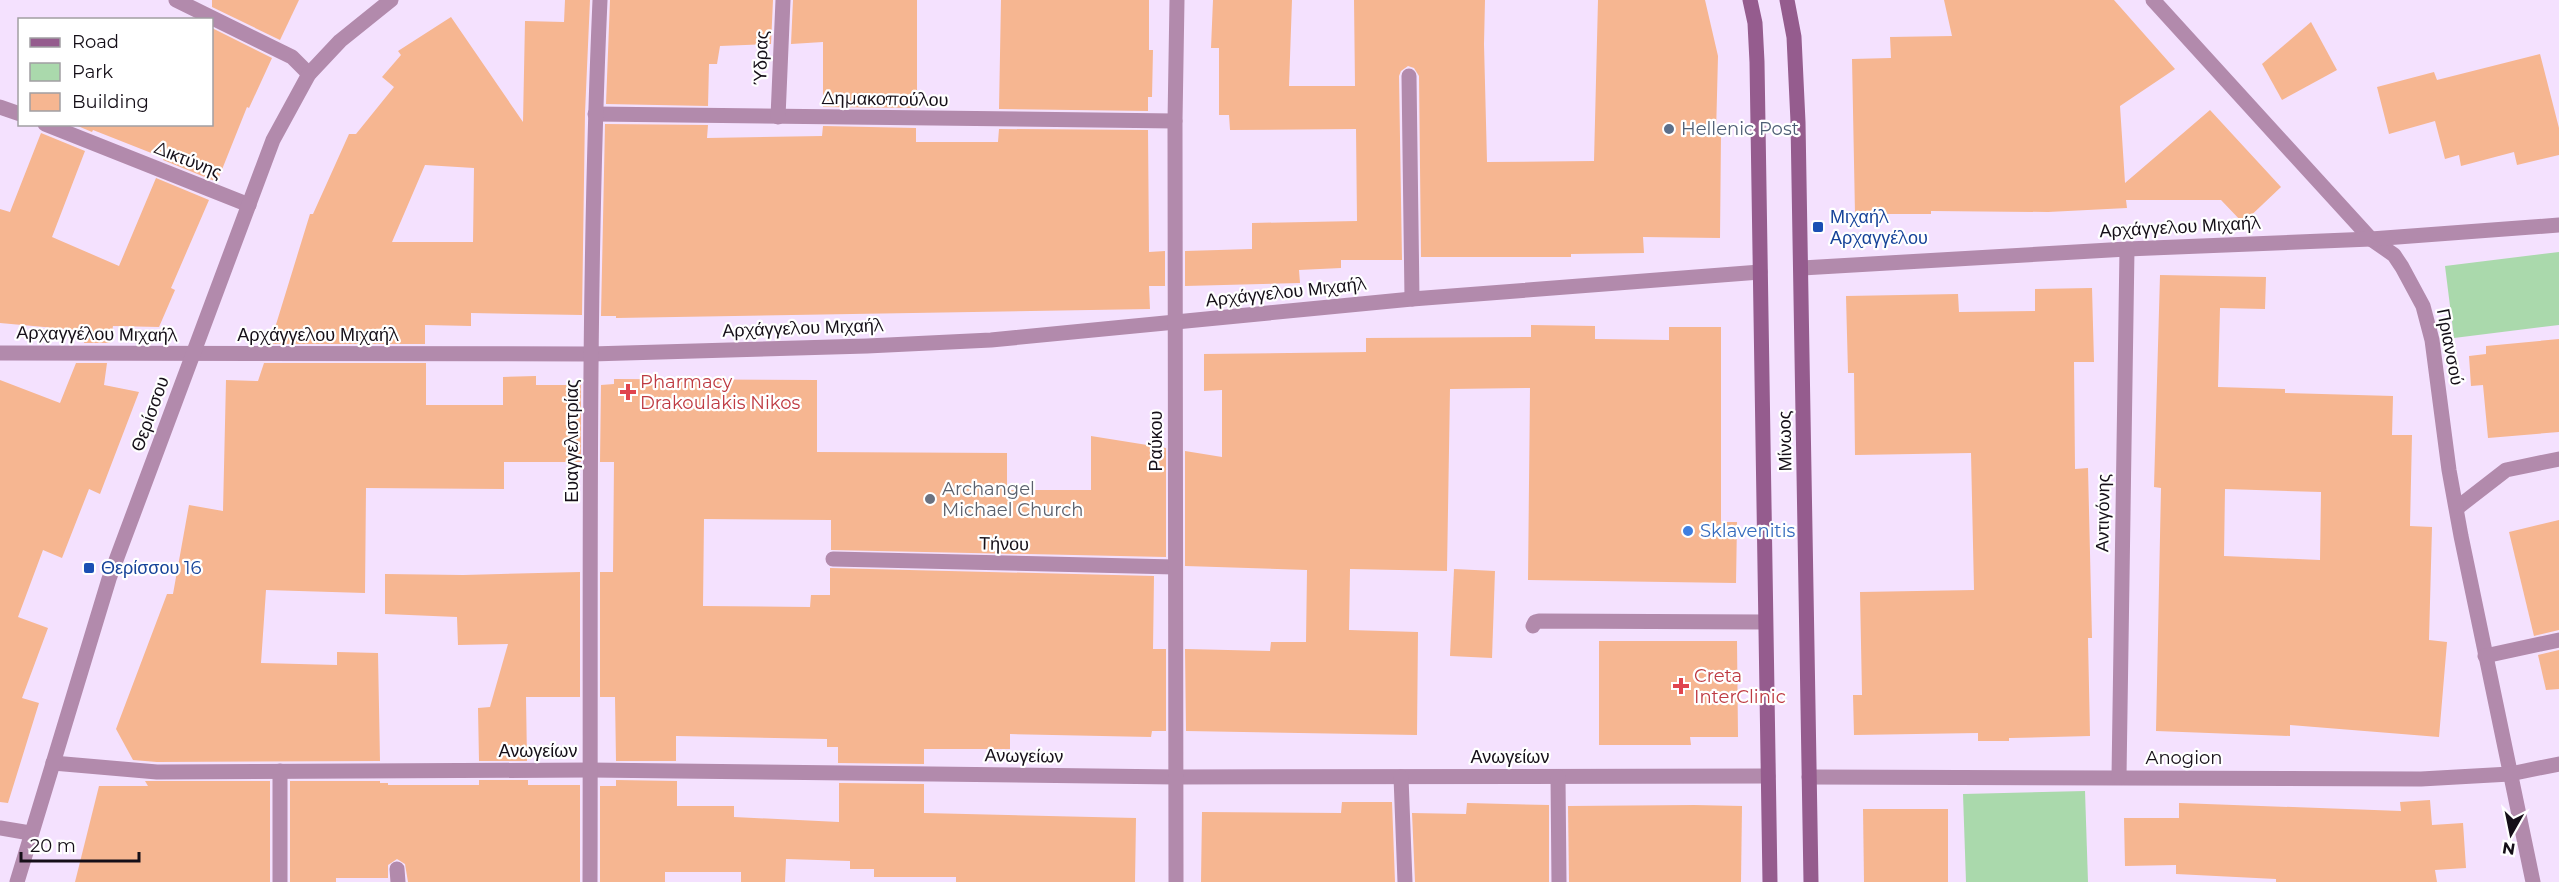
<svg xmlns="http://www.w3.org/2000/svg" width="2559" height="882" viewBox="0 0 2559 882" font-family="Montserrat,sans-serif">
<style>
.green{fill:#aad9ac}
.building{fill:#f6b691;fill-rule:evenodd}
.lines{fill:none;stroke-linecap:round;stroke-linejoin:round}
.service{stroke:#b28aac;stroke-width:15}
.minor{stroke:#b28aac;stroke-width:15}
.tertiary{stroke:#b28aac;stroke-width:15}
.secondary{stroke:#955c8e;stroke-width:15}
.service-dot{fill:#5c6f8a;stroke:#fff;stroke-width:2}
.transit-dot{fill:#1a4fb4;stroke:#fff;stroke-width:2}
.health-dot{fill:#e0444e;stroke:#fff;stroke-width:2}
.worship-dot{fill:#6b7280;stroke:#fff;stroke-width:2}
.shop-dot{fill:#3f7fe0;stroke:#fff;stroke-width:2}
.labels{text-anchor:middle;stroke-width:4.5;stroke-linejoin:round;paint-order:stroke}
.street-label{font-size:18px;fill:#150f18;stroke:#fff}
.service-label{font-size:18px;fill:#4e5e75;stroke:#fff;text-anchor:start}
.transit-label{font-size:18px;fill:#164399;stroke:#fff;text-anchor:start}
.health-label{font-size:18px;fill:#be3a42;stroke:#fff;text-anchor:start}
.worship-label{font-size:18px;fill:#5b616d;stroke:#fff;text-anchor:start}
.shop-label{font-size:18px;fill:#366cbe;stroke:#fff;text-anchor:start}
</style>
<rect width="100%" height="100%" fill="#f4e1fe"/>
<g class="green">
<polygon points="2559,252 2559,325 2454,338 2445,266"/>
<polygon points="2085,791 2088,882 1966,882 1963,794"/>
</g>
<g class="building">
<polygon points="212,0 299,0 280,40 212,7"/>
<path d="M565 0H590L585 113 582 315 471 313V326L425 325V344H270L310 214H313L349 134H356L394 87 382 77 401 55 398 51 451 17 523 122 525 21 564 22ZM425 165 474 168 473 242H392Z"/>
<polygon points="610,0 773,0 771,44 720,46 717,64 709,64 708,106 606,104"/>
<polygon points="793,0 917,0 917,108 823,107 823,42 791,44"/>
<polygon points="1001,0 1149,0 1149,50 1153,50 1152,97 1148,97 1148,111 999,109"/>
<polygon points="1213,0 1292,0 1289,86 1355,86 1354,0 1485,0 1484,44 1487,162 1594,161 1598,0 1705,0 1718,56 1716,134 1721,134 1720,238 1643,237 1644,253 1571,254 1571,257 1421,257 1419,76 1414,68 1408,66 1401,71 1399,76 1402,260 1341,260 1341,268 1299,270 1300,283 1185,286 1185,251 1252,249 1252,223 1357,221 1356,129 1230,130 1229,115 1219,115 1219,48 1211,48"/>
<polygon points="1944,0 2114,0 2175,69 2120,106 2125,183 2210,110 2281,187 2243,223 2221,200 2126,200 2127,208 2048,212 1931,211 1931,214 1855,214 1852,59 1891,58 1890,37 1952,36"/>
<polygon points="2311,22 2337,70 2282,100 2262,64"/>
<polygon points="212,28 272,58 249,108 247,107 217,182 163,160 164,158 93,130 92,132 73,124 212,124"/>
<polygon points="2540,54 2559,128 2559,155 2517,165 2514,152 2461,166 2459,155 2445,159 2435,121 2389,134 2377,87 2434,72 2437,80"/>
<polygon points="605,124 708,125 707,138 822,136 823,126 916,128 916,142 998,142 999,129 1148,130 1149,252 1165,251 1165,286 1149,286 1150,309 616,318 616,316 601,316"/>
<polygon points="41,133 85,151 52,237 119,266 156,178 209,200 171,288 175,290 159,327 113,326 110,343 84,343 88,331 0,323 0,209 10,212"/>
<path d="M2160 275 2266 277 2265 309 2220 308 2218 387 2285 389V393L2393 396 2392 435H2412L2410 526 2432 527 2429 640 2447 642 2439 737 2290 725V736L2156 731 2161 488 2154 487ZM2225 489 2321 492 2320 560 2224 556Z"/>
<polygon points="2092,288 2094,362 2074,362 2075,469 2088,468 2092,638 2088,638 2090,736 2009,738 2009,741 1978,741 1978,733 1854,735 1853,695 1862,695 1860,592 1974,590 1971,453 1855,455 1854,373 1848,373 1846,296 1958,294 1959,312 2035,311 2035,289"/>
<polygon points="1531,325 1595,326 1595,339 1669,340 1669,327 1721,327 1721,522 1737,522 1736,583 1528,580 1530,388 1450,389 1447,571 1350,569 1349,630 1418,632 1417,735 1186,731 1185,649 1270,651 1271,642 1306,642 1307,570 1185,566 1185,451 1222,457 1222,390 1204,391 1204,354 1366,352 1366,338 1531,337"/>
<polygon points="2559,339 2559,432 2488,438 2483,385 2471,386 2469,356 2486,354 2486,346"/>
<polygon points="76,363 107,363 104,385 139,392 100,494 89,489 62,558 43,550 18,617 48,628 22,698 39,703 8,803 0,802 0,380 60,403"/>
<polygon points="264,363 426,363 426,405 503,405 503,377 536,376 536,385 581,385 581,462 504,462 504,489 366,488 365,593 266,590 261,663 337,665 337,652 378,653 380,761 157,762 133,760 116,729 167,594 173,594 189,505 223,511 226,380 258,381"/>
<polygon points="614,379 817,380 817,452 1007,453 1007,490 1091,490 1091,436 1166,448 1166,557 831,550 831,520 704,519 703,606 810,607 811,595 830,595 830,568 1154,576 1153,649 1166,649 1166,731 1152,731 1151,737 1010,734 1010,749 924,749 924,764 838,763 838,747 827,747 827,739 676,736 676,761 616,761 615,697 600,697 600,572 613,572 614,462 600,462 601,385 614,384"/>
<polygon points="2559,520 2559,630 2534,636 2509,532"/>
<polygon points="1454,569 1495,571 1492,658 1450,656"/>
<polygon points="580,572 580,697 526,697 527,761 479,761 478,708 490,707 508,644 458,645 457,617 385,614 385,574 463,575"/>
<polygon points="1599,641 1737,641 1738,737 1690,737 1691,745 1599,745"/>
<polygon points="2559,650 2559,689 2546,690 2538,655"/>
<polygon points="479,780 528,780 528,785 580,785 580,882 408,882 405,864 397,859 388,865 388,878 336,878 336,882 290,882 290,781 380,781 380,783 388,783 388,785 479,785"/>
<polygon points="616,780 677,781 677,806 734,806 734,817 839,822 839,783 924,784 924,813 1136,818 1135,882 956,882 956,877 874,877 874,869 850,869 850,861 786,859 785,882 741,882 741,872 665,872 665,882 600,882 600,786 616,786"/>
<polygon points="145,781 270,781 270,882 75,882 99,786 148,786"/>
<polygon points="2430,800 2432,825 2463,823 2466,868 2435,870 2437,882 2276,882 2276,879 2176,874 2176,865 2125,866 2124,818 2179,818 2179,803 2401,811 2400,802"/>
<polygon points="1342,802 1392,802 1395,882 1201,882 1202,812 1341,813"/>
<polygon points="1467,803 1549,805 1549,882 1415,882 1412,813 1466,814"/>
<polygon points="1694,805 1742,806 1741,882 1569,882 1568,806"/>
<polygon points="1863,809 1948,809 1948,882 1864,882"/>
</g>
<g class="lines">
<g class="service">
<polyline points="2457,508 2506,470 2559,459"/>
<polyline points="1533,626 1535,622 1539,621 1765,622"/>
</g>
<g class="minor">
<polyline points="176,0 292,57 309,74"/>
<polyline points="2153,0 2371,239 2394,255 2402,267 2423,306 2432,340 2449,470 2461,536 2533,882"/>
<polyline points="1409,76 1412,299"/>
<polyline points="0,107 20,114"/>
<polyline points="595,114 1175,121"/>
<polyline points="778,117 783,0"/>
<polyline points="45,124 249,205"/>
<polyline points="1802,268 2127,249 2371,239 2559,225"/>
<polyline points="0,353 591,354 867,346 991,340 1412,299 1760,272"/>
<polyline points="833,559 1175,567"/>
<polyline points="2485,656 2559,640"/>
<polyline points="53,763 157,772 590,770 1176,777 1768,776"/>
<polyline points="1401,777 1405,882"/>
<polyline points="1558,777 1559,882"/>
<polyline points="1809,777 2421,779 2510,774 2559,764"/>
<polyline points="2119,777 2127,249"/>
<polyline points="0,828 30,833"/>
<polyline points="397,869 398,882"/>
<polyline points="280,882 280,771"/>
<path d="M590 882C591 588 587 294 600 0"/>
<polyline points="1176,882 1175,121 1177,0"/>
</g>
<polyline class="tertiary" points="17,882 109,579 273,140 309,74 340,41 391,0"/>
<g class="secondary">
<polyline points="1750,0 1755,23 1757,62 1770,882"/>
<polyline points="1787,0 1794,37 1798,122 1811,882"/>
</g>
</g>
<circle class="service-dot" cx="1669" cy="129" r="6"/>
<g class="transit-dot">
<rect x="1812" y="221" width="12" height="12" rx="3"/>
<rect x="83" y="562" width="12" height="12" rx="3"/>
</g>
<g class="health-dot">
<path d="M625 383h6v6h6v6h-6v6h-6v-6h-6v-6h6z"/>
<path d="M1678 677h6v6h6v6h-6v6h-6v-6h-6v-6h6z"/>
</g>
<circle class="worship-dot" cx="930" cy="499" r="6"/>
<circle class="shop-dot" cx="1688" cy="531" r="6"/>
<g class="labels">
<g class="street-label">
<text transform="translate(761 58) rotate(-88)" y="6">Ύδρας</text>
<text transform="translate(885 99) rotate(1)" y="6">Δημακοπούλου</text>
<text transform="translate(188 160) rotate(22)" y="6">Δικτύνης</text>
<text transform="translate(2180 227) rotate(-3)" y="6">Αρχάγγελου Μιχαήλ</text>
<text transform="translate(1286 292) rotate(-6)" y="6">Αρχάγγελου Μιχαήλ</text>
<text transform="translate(803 328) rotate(-2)" y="6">Αρχάγγελου Μιχαήλ</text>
<text transform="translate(97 334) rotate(1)" y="6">Αρχαγγέλου Μιχαήλ</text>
<text x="318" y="341">Αρχάγγελου Μιχαήλ</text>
<text transform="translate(2450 347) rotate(79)" y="6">Πριανσού</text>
<text transform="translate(150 414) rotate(-70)" y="6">Θερίσσου</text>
<text transform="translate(572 441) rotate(-90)" y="6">Ευαγγελιστρίας</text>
<text transform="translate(1156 441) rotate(-90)" y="6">Ραύκου</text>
<text transform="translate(1785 441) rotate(-91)" y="6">Μίνωος</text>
<text transform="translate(2103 513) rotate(-89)" y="6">Αντιγόνης</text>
<text transform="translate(1004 544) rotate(1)" y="6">Τήνου</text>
<text x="538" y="757">Ανωγείων</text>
<text transform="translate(1024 756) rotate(1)" y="6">Ανωγείων</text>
<text x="1510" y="763">Ανωγείων</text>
<text x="2184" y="764">Anogion</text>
</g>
<g class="service-label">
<text x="1681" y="135">Hellenic Post</text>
</g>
<g class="transit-label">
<text x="1830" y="223">Μιχαήλ<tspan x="1830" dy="21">Αρχαγγέλου</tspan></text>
<text x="101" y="574">Θερίσσου 16</text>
</g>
<g class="health-label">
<text x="640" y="388">Pharmacy<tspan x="640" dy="21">Drakoulakis Nikos</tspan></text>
<text x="1694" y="682">Creta<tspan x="1694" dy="21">InterClinic</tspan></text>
</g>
<g class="worship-label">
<text x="942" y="495">Archangel<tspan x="942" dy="21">Michael Church</tspan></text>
</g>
<g class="shop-label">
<text x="1700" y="537">Sklavenitis</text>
</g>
</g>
<rect x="18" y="18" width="195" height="108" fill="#ffffff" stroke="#a19fa3" stroke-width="1.5"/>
<rect x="30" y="38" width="30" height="9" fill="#955c8e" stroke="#a19fa3" stroke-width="1.5"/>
<text x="72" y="48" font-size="18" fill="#150f18">Road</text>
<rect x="30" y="63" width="30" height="18" fill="#aad9ac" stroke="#a19fa3" stroke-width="1.5"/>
<text x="72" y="78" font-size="18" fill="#150f18">Park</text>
<rect x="30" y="93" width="30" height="18" fill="#f6b691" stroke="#a19fa3" stroke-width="1.5"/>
<text x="72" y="108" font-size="18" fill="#150f18">Building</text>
<g transform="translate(2511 834) rotate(189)" stroke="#ffffff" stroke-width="4.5" paint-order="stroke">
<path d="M0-4.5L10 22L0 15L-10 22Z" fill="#150f18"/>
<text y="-9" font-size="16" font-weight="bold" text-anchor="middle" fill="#150f18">N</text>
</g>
<path d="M21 852v9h118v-9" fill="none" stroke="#150f18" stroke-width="3"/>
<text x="30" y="852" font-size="18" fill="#150f18" stroke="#ffffff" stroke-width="4.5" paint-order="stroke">20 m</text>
</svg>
